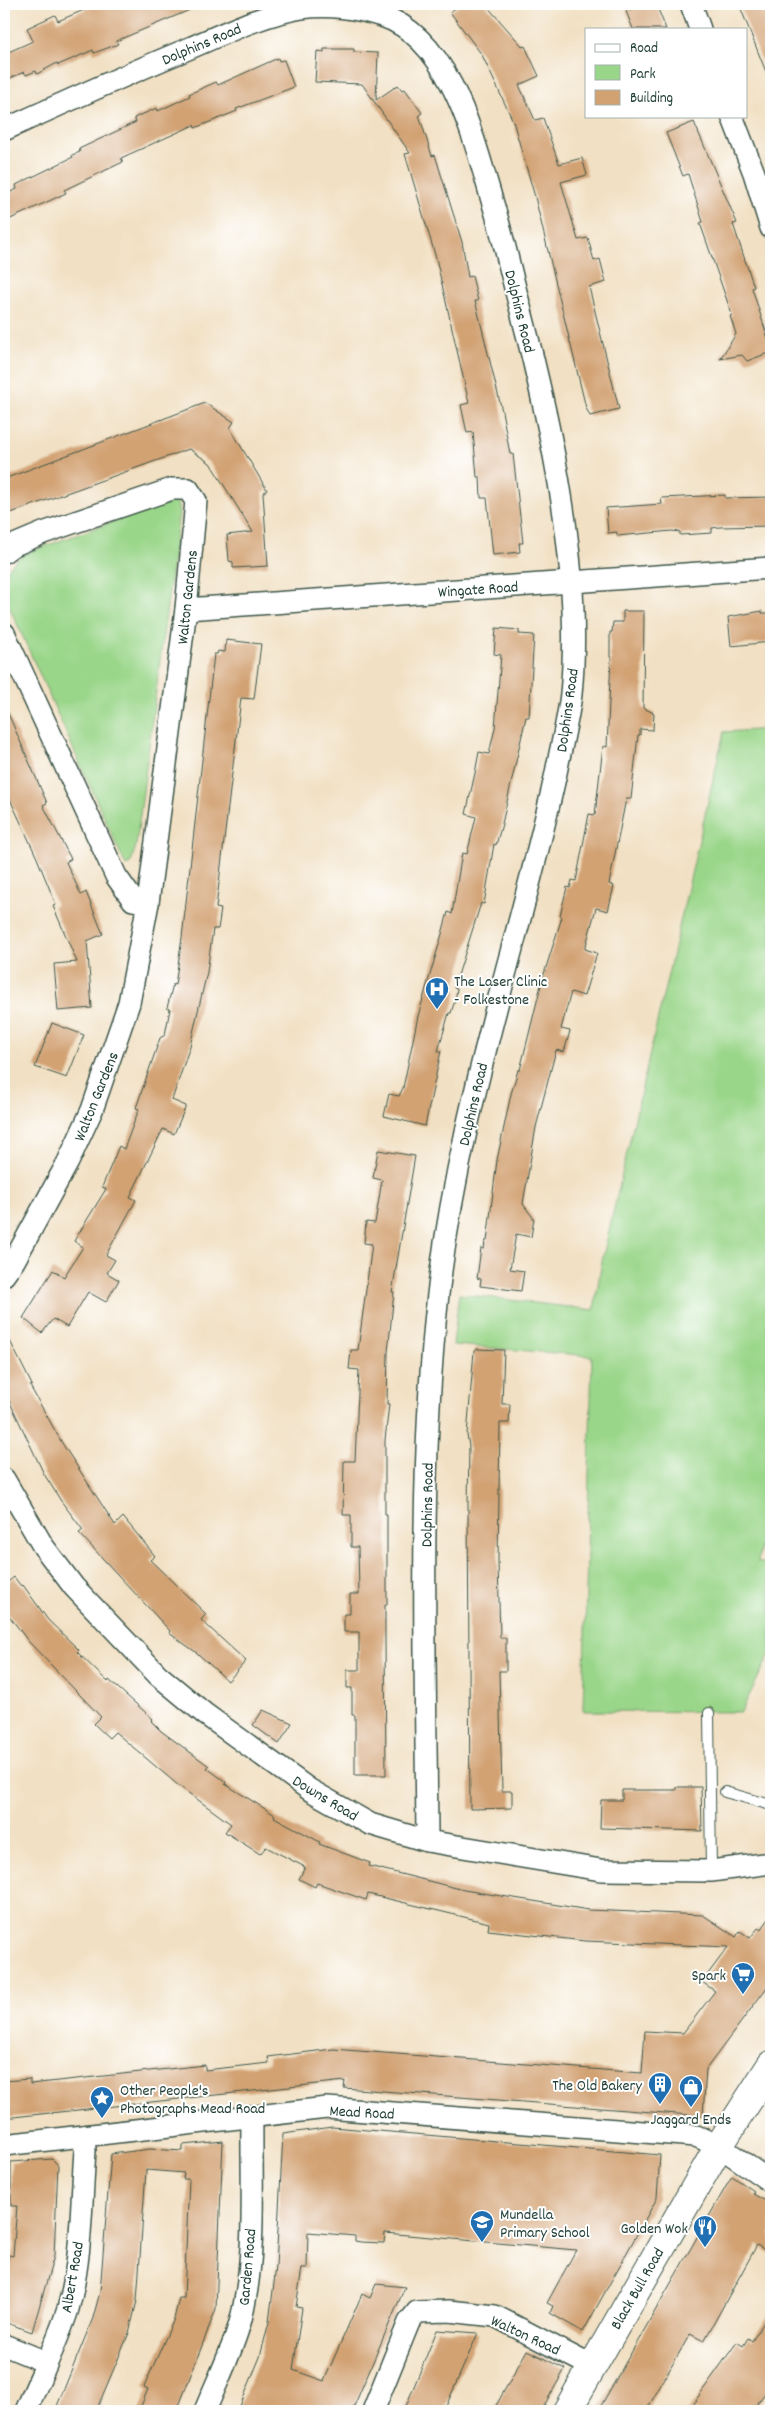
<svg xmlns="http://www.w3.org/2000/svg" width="775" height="2415" viewBox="0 0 775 2415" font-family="Dekko,sans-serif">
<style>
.green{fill:#9ad689;stroke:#5c8a5e}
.building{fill:#d2a273}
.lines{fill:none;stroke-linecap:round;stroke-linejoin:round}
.lane-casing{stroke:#3e5549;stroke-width:12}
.street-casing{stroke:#3e5549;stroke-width:24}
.highway-casing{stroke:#3e5549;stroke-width:30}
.lane{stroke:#fff;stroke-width:10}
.street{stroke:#fff;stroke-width:21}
.highway{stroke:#fff;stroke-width:28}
.labels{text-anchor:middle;stroke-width:4;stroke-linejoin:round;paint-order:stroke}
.street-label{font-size:16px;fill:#1f3d34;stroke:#fff}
.poi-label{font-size:16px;fill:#1f3d34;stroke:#fff;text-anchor:start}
</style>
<rect width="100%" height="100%" fill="#fff"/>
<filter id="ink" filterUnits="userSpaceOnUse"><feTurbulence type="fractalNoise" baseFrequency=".02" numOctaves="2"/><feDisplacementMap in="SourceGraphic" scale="10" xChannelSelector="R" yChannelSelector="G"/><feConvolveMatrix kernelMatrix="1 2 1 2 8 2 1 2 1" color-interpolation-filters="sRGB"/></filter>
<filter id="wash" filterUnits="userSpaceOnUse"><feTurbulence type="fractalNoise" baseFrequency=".0096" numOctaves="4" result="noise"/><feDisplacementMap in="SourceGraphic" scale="20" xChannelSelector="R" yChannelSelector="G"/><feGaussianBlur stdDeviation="1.12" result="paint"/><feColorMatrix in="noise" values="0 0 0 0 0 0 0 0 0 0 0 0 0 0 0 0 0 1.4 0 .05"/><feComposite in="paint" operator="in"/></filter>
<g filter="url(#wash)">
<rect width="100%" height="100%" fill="#f1e0c3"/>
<g class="green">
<path d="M172 500 177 502 179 513 136 846 130 865 126 866 4 595C4 571 5 569 24 554Z"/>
<polygon points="771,729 771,1478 758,1562 771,1566 771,1652 741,1712 583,1711 592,1356 453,1345 459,1294 594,1310 602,1261 724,732"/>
</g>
<g id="blocks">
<g class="building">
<polygon points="98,4 204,4 116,41 118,44 94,53 93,50 58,65 57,63 37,74 36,71 26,75 24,72 4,81 4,54 33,41 27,28 55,15 58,21"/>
<polygon points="461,4 485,4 523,47 525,46 539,76 519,85 535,120 543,118 559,164 582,158 587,175 561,182 578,240 588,238 594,261 600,259 606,282 589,287 619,409 590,416 586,408 535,197 513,121 482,55 450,12"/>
<polygon points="643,4 656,4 666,29 633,29 626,11"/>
<polygon points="739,4 771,4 771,82 770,82"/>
<polygon points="324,49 354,49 354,52 378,53 376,100 398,85 402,90 405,89 422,113 419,115 432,156 435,155 462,242 468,277 472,276 478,301 475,301 478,312 502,411 510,454 513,454 523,543 519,543 520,552 493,555 487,498 481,498 480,477 477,477 473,432 467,433 461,405 469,403 436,258 405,154 410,153 362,84 315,82 317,51 324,52"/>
<polygon points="278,58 279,61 284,60 294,87 236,109 237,111 195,128 194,125 121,158 123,162 64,190 66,193 4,222 4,195 17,189 16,185 73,157 72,155 80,152 79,149 136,122 134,118 157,108 158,111 190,96 189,94 216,82 218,85"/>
<polygon points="694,122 737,223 733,224 754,287 752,288 771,348 771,352 747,361 742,355 720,359 736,334 730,316 732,315 700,223 703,222 688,174 683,176 666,133"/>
<polygon points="205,403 234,422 230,428 267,490 263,493 268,566 233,568 233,562 229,561 227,535 253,532 210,463 189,449 8,514 4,503 4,479"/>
<polygon points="725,495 725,498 771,497 771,526 720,527 712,528 712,533 680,535 680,532 672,531 617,536 617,532 608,533 606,508 662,504 661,498"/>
<polygon points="623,611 644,611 643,708 654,713 653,730 640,729 640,735 638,735 631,799 626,799 609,884 614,886 608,911 596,908 585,949 597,953 584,996 571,992 561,1029 570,1031 564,1052 556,1050 536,1127 523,1204 534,1219 531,1237 516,1234 510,1269 524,1271 521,1291 480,1286 481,1279 477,1278 481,1248 484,1249 485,1241 487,1241 497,1160 511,1094 518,1070 520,1070 543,977 562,917 560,916 567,887 570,888 572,880 576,881 589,814 595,815 603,746 607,747 611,657 610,657 610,632 612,632 613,622 623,622"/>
<polygon points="762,611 762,613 769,613 771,642 731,646 728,617"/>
<polygon points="496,628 519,630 519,634 534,635 529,717 526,717 502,824 496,845 494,844 484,904 481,903 454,988 457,989 455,1000 451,1013 449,1013 438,1051 441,1051 425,1126 384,1116 389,1094 399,1096 403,1088 418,1016 442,934 448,912 452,914 462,853 467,854 476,817 466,814 475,773 479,752 489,754 495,728 501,655 494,654"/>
<polygon points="226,640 261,644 254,699 241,698 216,908 221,909 218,929 213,929 207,972 190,1046 172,1100 186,1106 174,1134 163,1129 130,1197 136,1200 106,1255 115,1260 107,1273 119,1280 106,1302 88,1292 67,1327 53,1319 42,1333 23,1318 53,1270 64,1277 83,1247 74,1241 106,1189 102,1187 119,1146 124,1149 139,1109 136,1108 160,1038 165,1035 170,1009 167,1008 173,984 175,985 182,938 214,654 217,654 218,651 225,652"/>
<polygon points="4,704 47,803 43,805 71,859 66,862 81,895 86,892 103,934 87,941 92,1008 58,1011 54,964 77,962 53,906 56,905 37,858 4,786"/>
<polygon points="52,1023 84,1035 67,1078 35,1067"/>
<polygon points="378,1150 415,1156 392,1292 394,1292 388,1352 387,1404 389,1404 385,1440 385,1514 387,1514 387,1605 385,1605 385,1637 386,1775 355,1775 355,1715 352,1715 352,1688 347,1688 347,1670 359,1670 359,1632 344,1632 344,1614 350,1614 350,1594 359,1594 358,1547 351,1547 351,1515 343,1515 344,1461 355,1461 359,1370 349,1369 351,1350 358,1350 372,1244 364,1243 366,1222 375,1223 382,1180 373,1178"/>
<polygon points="4,1329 32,1385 30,1386 62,1443 115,1525 123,1517 155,1556 150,1560 206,1614 201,1620 246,1661 228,1681 197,1653 169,1633 170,1631 79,1533 83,1530 61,1501 44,1474 4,1390"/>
<polygon points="476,1349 504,1350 502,1404 510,1404 509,1423 500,1423 498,1561 500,1638 506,1638 506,1671 499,1671 502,1791 512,1791 512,1808 470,1809 468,1506 469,1446 467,1435 474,1351"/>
<polygon points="14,1577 21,1586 23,1585 48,1620 79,1650 77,1652 108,1682 109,1680 153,1719 151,1721 161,1731 209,1766 207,1768 226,1782 225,1784 275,1815 274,1817 320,1842 319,1844 370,1863 369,1866 464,1890 589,1910 703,1915 736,1937 740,1931 750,1938 758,1928 761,1930 771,1916 771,1982 706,2069 703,2116 344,2088 345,2081 4,2118 4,2081 30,2079 30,2084 205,2065 205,2070 269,2063 268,2057 333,2049 642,2073 645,2031 683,2033 715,1991 702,1982 728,1947 585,1941 488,1930 489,1923 368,1894 366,1900 317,1883 315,1887 299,1879 305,1867 266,1847 260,1854 225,1832 231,1824 179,1786 115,1732 109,1738 94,1724 101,1717 28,1641 4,1609 4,1585"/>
<polygon points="263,1710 292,1723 279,1744 253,1725"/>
<polygon points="676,1787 701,1787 702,1831 600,1828 601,1800 622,1800 622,1790 676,1790"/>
<polygon points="332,2127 660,2155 657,2198 583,2332 550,2313 553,2306 547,2303 576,2250 385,2233 384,2243 361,2242 355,2241 355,2236 308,2232 307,2268 302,2268 296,2307 302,2308 293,2370 324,2381 362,2294 370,2298 376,2284 405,2287 352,2411 238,2411 260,2357 269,2322 276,2267 283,2134"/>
<polygon points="223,2141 216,2309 177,2411 139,2411 148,2389 144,2387 174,2319 179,2298 184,2298 189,2179 183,2179 184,2173 146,2170 137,2301 129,2333 96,2411 55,2411 93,2318 100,2292 111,2154 150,2149 183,2151 183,2145"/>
<polygon points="52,2159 58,2165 54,2256 32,2332 4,2322 4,2274 9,2255 13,2256 17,2206 11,2206 11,2162"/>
<polygon points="732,2176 754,2191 753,2194 771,2204 771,2254 757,2245 704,2341 690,2334 646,2411 598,2411"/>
<polygon points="771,2311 771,2385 752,2411 688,2411 737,2342 743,2346 748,2338 752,2341"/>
<polygon points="437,2330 478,2333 444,2411 404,2411"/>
<polygon points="527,2350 565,2369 541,2411 493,2411"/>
</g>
</g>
</g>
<g filter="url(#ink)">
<use href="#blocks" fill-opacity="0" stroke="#3e5549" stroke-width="1"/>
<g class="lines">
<g class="lane-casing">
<g id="lane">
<polyline points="709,1713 711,1871"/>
<polyline points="725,1792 771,1805"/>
</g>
</g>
<g class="street-casing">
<g id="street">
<polyline points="691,4 700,29"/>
<polyline points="732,116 754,173 771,228"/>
<path d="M4 130C63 103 123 76 183 51 221 35 260 15 302 8 327 4 357 8 382 16 452 39 475 144 494 207 504 240 511 274 520 307 551 427 583 570 571 694 568 720 561 747 556 773 544 829 529 885 514 941 480 1067 447 1193 435 1323 419 1495 426 1669 427 1841"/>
<polyline points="4,552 12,546 43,533 172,489 188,489 196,501 186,609 148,903 129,1003 92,1110 68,1162 14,1261 4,1275"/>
<polyline points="186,609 771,568"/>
<polyline points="4,633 116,876 133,900 148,903"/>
<polyline points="4,1479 43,1546 74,1587 158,1675 205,1714 310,1790 370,1824 427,1841 601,1870 711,1871 771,1863"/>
<polyline points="4,2145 327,2108 696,2136 719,2146 771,2182"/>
<polyline points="4,2345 46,2362"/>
<path d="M26 2411C39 2379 58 2341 68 2309 82 2259 81 2203 85 2151L84 2136"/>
<path d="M205 2411C217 2381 233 2350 241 2319 257 2256 251 2181 252 2116"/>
<polyline points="373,2411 409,2322 417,2312 449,2311 495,2316 591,2366"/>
</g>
</g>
<g class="highway-casing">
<polyline id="highway" points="567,2411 719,2146 771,2065"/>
</g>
<use href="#lane" class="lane"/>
<use href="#street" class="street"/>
<use href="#highway" class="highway"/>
</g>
</g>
<defs>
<g id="hospital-pin" transform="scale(1.25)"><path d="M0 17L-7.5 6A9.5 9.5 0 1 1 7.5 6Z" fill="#1f6fb2" stroke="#fff"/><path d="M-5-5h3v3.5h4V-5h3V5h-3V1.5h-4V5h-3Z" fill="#fff"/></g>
<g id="supermarket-pin" transform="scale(1.25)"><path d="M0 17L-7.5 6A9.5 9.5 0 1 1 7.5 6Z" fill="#1f6fb2" stroke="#fff"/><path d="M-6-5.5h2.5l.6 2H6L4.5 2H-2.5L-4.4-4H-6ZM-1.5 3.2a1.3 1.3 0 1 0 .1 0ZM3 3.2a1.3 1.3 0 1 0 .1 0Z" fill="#fff"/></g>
<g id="building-pin" transform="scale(1.25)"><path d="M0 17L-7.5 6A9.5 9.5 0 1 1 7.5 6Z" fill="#1f6fb2" stroke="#fff"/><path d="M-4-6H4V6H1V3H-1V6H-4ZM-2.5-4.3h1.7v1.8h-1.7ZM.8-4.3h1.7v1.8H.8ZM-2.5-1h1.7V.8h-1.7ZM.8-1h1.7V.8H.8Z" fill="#fff"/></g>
<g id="shop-pin" transform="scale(1.25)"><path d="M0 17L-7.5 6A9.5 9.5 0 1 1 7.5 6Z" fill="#1f6fb2" stroke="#fff"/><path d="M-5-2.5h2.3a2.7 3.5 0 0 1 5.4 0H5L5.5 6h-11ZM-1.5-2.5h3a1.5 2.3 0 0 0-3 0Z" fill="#fff"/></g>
<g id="sight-pin" transform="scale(1.25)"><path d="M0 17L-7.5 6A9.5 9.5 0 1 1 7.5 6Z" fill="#1f6fb2" stroke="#fff"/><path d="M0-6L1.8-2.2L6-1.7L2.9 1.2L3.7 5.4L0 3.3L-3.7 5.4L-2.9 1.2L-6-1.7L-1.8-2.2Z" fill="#fff"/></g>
<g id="school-pin" transform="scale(1.25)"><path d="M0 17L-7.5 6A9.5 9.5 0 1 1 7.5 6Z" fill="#1f6fb2" stroke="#fff"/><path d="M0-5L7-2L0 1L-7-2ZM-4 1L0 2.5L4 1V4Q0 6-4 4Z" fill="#fff"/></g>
<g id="restaurant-pin" transform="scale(1.25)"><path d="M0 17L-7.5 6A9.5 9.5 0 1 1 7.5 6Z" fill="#1f6fb2" stroke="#fff"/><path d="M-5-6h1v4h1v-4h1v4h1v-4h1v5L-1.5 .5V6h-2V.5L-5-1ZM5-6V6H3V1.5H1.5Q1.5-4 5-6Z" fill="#fff"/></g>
</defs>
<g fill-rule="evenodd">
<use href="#hospital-pin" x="437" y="989"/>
<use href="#supermarket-pin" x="743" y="1974"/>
<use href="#building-pin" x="660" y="2084"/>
<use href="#shop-pin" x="691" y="2087"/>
<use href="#sight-pin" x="102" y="2098"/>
<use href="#school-pin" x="482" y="2222"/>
<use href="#restaurant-pin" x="705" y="2227"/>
</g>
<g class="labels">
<g class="street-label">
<text transform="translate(201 43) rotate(-23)" y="6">Dolphins Road</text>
<text transform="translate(521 311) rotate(76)" y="6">Dolphins Road</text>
<text transform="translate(478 588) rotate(-4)" y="6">Wingate Road</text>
<text transform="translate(186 597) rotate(-84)" y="6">Walton Gardens</text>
<text transform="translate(566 710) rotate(-82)" y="6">Dolphins Road</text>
<text transform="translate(95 1096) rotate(-68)" y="6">Walton Gardens</text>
<text transform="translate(472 1104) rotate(-77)" y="6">Dolphins Road</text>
<text transform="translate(426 1505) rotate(-89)" y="6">Dolphins Road</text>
<text transform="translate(326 1797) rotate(31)" y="6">Downs Road</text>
<text transform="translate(362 2111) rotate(3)" y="6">Mead Road</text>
<text transform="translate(246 2267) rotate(-85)" y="6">Garden Road</text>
<text transform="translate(71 2277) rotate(-80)" y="6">Albert Road</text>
<text transform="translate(636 2288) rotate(-60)" y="6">Black Bull Road</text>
<text transform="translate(526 2334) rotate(25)" y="6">Walton Road</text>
</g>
<g class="poi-label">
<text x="454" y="986">The Laser Clinic<tspan x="454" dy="18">- Folkestone</tspan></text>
<text x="726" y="1980" text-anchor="end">Spark</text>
<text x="642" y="2090" text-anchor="end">The Old Bakery</text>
<text x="120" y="2095">Other People's<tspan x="120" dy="18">Photographs Mead Road</tspan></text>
<text x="691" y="2124" text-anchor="middle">Jaggard Ends</text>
<text x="500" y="2219">Mundella<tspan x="500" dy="18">Primary School</tspan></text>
<text x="688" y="2233" text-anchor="end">Golden Wok</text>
</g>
</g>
<rect width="775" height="2415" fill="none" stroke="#fff" stroke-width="20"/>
<rect x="585" y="28" width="162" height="90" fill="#ffffff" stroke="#a5b1ae"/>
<rect x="595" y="44" width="25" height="8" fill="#ffffff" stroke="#a5b1ae"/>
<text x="630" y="52" font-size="15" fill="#1f3d34">Road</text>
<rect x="595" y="65" width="25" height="15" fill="#9ad689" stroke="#a5b1ae"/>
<text x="630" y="78" font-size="15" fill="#1f3d34">Park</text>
<rect x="595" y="90" width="25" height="15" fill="#d2a273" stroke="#a5b1ae"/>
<text x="630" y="102" font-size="15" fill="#1f3d34">Building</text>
</svg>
